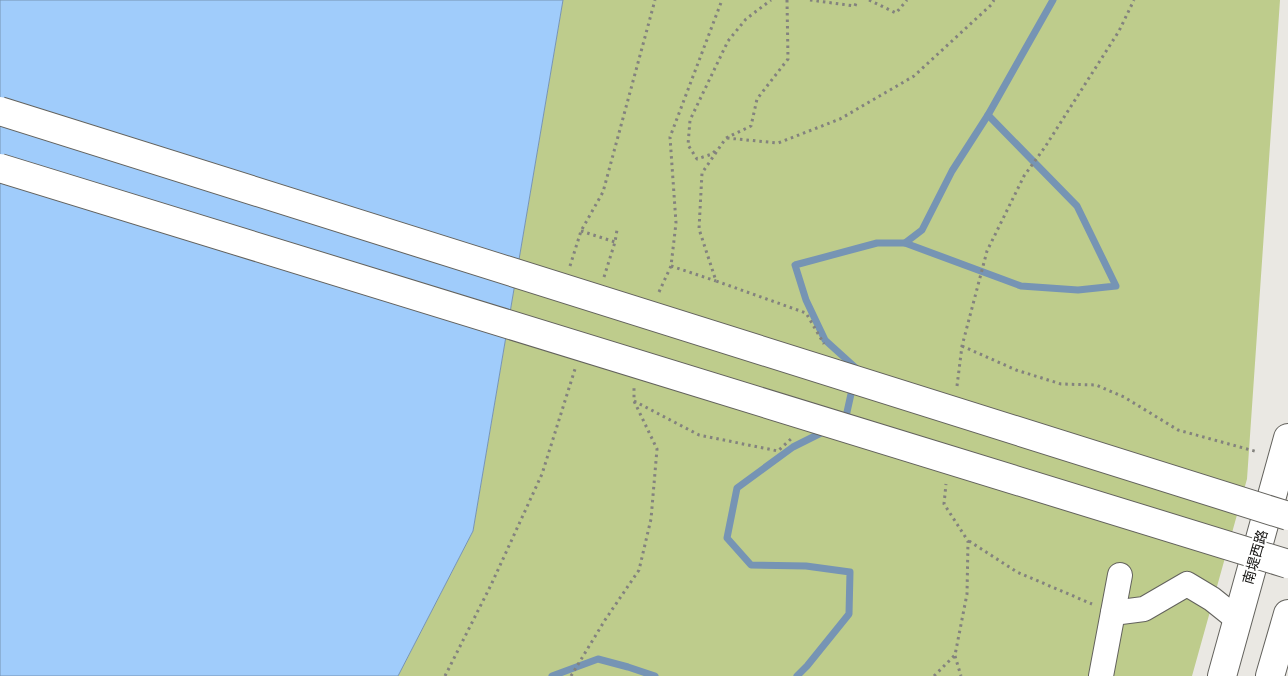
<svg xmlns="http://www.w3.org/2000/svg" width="1288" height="676" viewBox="0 0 1288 676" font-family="'Golos Text','Noto Sans SC',sans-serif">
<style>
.green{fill:#becc8c}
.water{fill:#a0ccfb;stroke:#7694b4}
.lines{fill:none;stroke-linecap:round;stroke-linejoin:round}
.stream{stroke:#7694b4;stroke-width:7}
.minor-casing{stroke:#63625d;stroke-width:26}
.major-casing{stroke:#63625d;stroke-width:30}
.path{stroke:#83827e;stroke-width:3;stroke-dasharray:2.5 4;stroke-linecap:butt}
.minor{stroke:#fff;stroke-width:24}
.major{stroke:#fff;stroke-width:28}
.highway-bridge-casing{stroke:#63625d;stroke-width:30;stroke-linecap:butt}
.highway-bridge{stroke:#fff;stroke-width:28}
.labels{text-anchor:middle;stroke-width:4;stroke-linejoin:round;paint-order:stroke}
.street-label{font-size:14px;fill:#131210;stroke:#fff}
</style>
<rect width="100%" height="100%" fill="#eae8e3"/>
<polygon class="green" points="563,0 1280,0 1247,479 1192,676 398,676 473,531"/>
<polygon class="water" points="0,0 563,0 473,531 398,676 0,676"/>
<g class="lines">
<g class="stream">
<polyline points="905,243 1021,286 1078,290 1116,286 1077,206 988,115"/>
<polyline points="856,372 857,369 825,340 806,300 795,265 877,243 905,243 922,230 952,171 988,115 1053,0"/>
<polyline points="843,422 845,421 853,385"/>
<polyline points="552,676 598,659 628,667 655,676"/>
<polyline points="797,676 807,666 849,614 850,572 806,566 751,565 727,538 737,488 793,447 827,430"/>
</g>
<g class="minor-casing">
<g id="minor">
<polyline points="1113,613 1144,609 1187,584 1212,599 1237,619"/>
<polyline points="1101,676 1120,575"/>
</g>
</g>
<g class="major-casing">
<g id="major">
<polyline points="1222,676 1288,438"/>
<polyline points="1270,676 1288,614"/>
</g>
</g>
<g class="path">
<polyline points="787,0 788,59 757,99 751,126 726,138 702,173 699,229 716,281 806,313 824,344"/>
<polyline points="810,0 855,6 857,0"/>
<polyline points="869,0 896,13 907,0"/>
<polyline points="727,138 778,143 840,119 914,76 991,5 994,0"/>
<polyline points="715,151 712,154 697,159 688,145 690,120 728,41 746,19 771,0"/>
<polyline points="581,231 615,242"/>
<polyline points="570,266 581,231 603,192 655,0"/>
<polyline points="671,266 716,281"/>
<polyline points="604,277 615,242 617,230"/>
<polyline points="659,292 671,266 676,223 670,137 722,0"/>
<polyline points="962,346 1016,370 1061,384 1096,385 1124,397 1178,430 1258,452"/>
<polyline points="957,386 962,346 987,251 1024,176 1045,147 1119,31 1134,0"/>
<polyline points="634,401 699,435 778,451 793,437"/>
<polyline points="969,541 1017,572 1092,604"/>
<polyline points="955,656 961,676"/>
<polyline points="445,676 491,585 542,474 575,369"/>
<polyline points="571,676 605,620 639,570 651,519 657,449 634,401 634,387"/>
<polyline points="934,676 955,655 967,594 968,541 944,504 946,484"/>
</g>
<use href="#minor" class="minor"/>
<use href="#major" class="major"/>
<g class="highway-bridge-casing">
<g id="highway-bridge">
<polyline points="0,111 1288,516"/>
<polyline points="0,168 1288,564"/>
</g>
</g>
<use href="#highway-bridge" class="highway-bridge"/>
</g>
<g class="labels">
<g class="street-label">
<text transform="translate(1255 557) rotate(-74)" y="5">南堤西路</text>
</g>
</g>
</svg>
